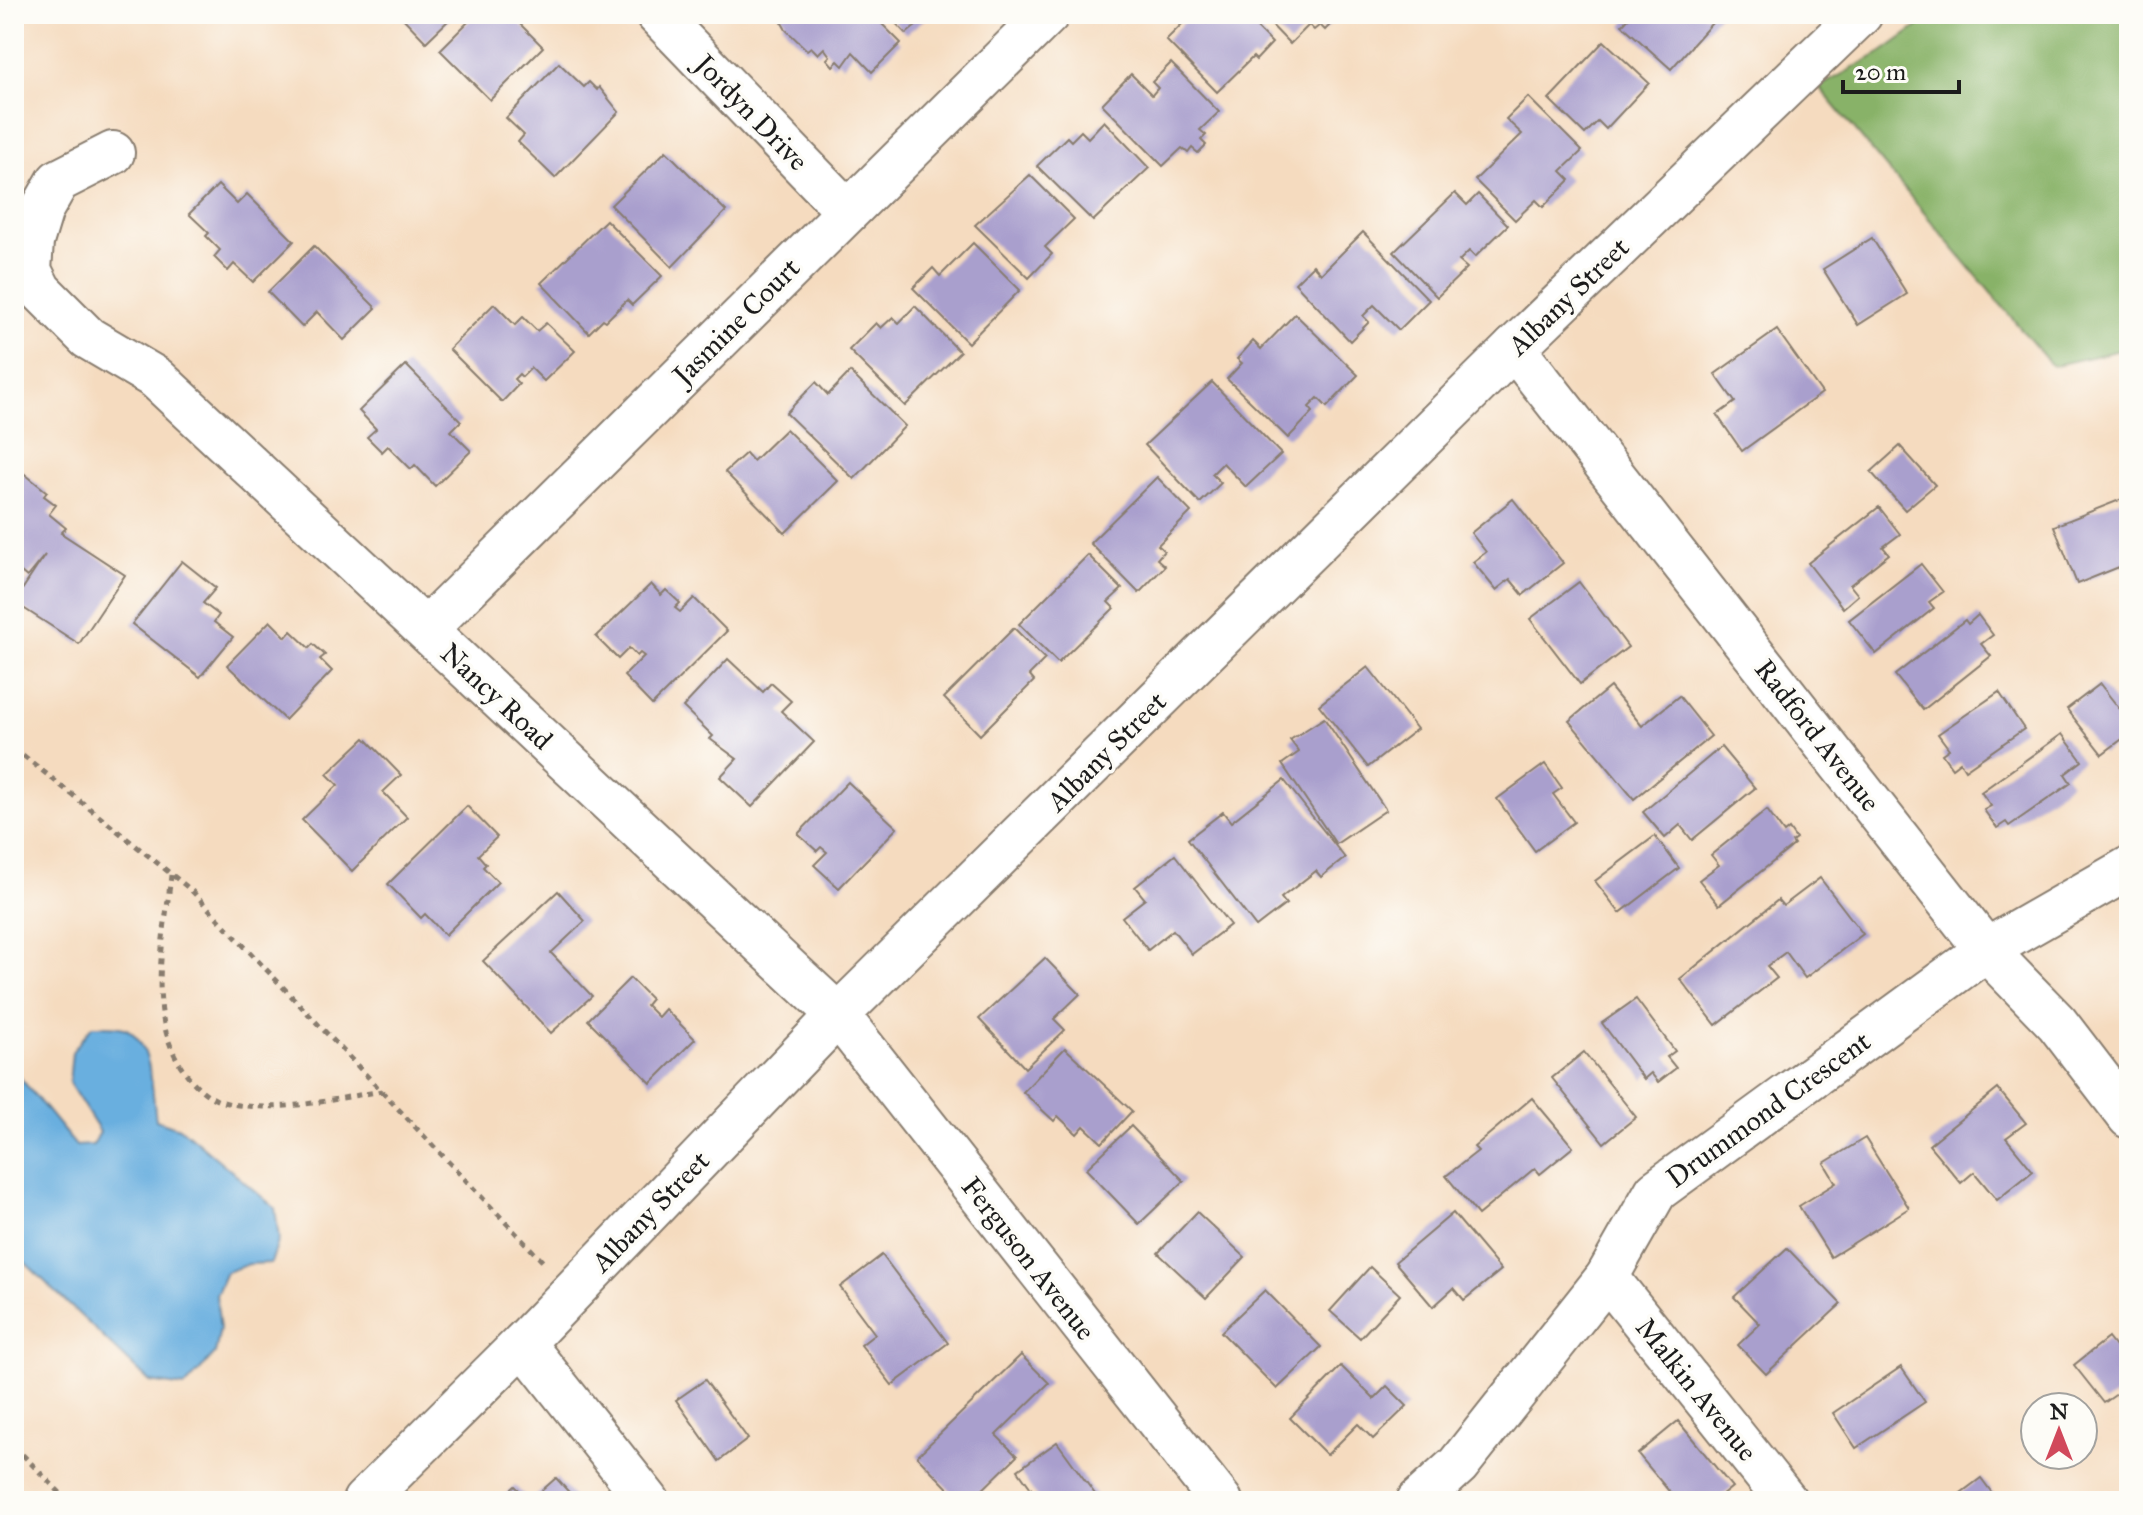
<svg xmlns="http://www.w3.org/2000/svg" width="2143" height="1515" viewBox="0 0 2143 1515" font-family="'IM FELL Great Primer',serif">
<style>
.forest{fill:#88b268;stroke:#526742;stroke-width:2}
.water{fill:#69afdf;stroke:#42667e;stroke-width:2}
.building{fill:#a99fcd}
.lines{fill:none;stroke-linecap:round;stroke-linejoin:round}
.minor-casing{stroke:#887c6e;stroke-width:46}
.path{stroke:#887c6e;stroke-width:5;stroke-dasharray:6 6;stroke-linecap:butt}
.minor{stroke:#fff;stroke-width:42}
.labels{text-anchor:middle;stroke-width:7;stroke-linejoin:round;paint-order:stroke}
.street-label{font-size:28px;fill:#1c1c1c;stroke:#fdfcf7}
</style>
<rect width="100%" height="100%" fill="#fdfcf7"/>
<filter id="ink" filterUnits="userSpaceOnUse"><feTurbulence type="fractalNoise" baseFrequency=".0125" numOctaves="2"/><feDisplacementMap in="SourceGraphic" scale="16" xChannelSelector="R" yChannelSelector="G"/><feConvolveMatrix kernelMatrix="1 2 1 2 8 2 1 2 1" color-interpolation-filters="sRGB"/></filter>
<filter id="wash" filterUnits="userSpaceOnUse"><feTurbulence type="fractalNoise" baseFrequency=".006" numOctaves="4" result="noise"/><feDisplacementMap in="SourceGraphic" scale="32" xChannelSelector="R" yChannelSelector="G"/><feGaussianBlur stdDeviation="1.8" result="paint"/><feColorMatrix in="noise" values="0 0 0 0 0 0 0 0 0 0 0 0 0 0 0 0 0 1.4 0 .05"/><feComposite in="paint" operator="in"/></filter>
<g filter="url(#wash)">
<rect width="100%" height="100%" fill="#f5dbbf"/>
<polygon class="forest" points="1935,14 2129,14 2129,348 2052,366 1819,87 1882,52"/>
<path class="water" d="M92 1026C101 1026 115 1025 124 1028 153 1039 152 1095 156 1120L182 1129 275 1208 279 1239 271 1263 249 1264 226 1272 216 1295 220 1329 215 1354 185 1387 150 1382 14 1252V1070L76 1146 93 1145 100 1132 69 1083 72 1052Z"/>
<g id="blocks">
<g class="building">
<polygon points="399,14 455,14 426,42"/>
<polygon points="476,14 510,14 543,47 490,100 440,50"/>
<polygon points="779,14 872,14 901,43 872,72 853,52 843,66 838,61 833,66 827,59 830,56 824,48 818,54 811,47 807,50 786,30 782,23 785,20"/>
<polygon points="887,14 931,14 906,34"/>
<polygon points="1192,14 1198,14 1207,23 1216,14 1243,14 1272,43 1256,60 1253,57 1217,92 1166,40"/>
<polygon points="1261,14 1331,14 1328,18 1333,22 1325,30 1320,25 1314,30 1309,25 1290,44"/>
<polygon points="1632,14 1720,14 1671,69 1622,25"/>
<polygon points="1604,41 1649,83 1606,129 1598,121 1585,134 1549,99"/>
<polygon points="559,63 584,87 589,82 597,90 599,87 619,112 555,178 518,142 524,135 506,118"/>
<polygon points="1171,63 1219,112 1200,130 1206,135 1201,140 1206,145 1198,153 1192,148 1188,153 1182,148 1163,166 1102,104 1131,74 1152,95 1158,88 1152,82"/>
<polygon points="1528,97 1582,151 1561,171 1570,180 1543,207 1536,200 1515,220 1475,180 1522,134 1506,119"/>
<polygon points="1104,121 1149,168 1093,221 1037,166 1067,137 1071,141 1081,131 1088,138"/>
<polygon points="666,151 726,211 672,267 611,205"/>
<polygon points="1030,175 1074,219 1045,247 1052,254 1029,278 975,225"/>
<polygon points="218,185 237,204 247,194 294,241 253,282 234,264 228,271 214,257 220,250 206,236 209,233 189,214"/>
<polygon points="1455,193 1467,205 1478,194 1508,225 1475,257 1469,251 1459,261 1467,268 1437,297 1394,252"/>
<polygon points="606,220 662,276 632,305 627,300 606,321 603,319 589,333 541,283"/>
<polygon points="1363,232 1429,300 1399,330 1374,305 1363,316 1369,322 1350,341 1295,283 1313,265 1321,274"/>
<polygon points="1872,238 1907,294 1858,325 1823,269"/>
<polygon points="973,243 1020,290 968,343 913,288 933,268 940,276"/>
<polygon points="314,246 376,308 344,340 317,312 302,327 268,292"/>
<polygon points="494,304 515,325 523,317 537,331 546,323 575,351 544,381 531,368 522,377 519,374 514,379 519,384 502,402 449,349"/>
<polygon points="915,306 960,352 905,406 849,350 876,323 881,328 893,317 899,323"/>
<polygon points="1295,314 1358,375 1327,407 1318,398 1309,407 1313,412 1288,438 1227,379 1242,363 1237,359 1253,341 1261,349"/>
<polygon points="1777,330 1822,393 1742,451 1717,415 1735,402 1715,374"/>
<polygon points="406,365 461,421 451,431 471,451 435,486 415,465 411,469 388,446 382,452 367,437 376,429 359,411"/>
<polygon points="850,372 905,426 854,479 786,413 816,382 828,395"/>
<polygon points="1212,382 1281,454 1246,487 1223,463 1212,474 1221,483 1200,503 1145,445"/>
<polygon points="786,429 838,481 785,533 725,472 746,453 753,461"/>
<polygon points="1900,446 1935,485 1905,510 1871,472"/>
<polygon points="16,467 47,492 44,496 56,505 49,514 66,528 61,533 125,575 79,644 14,602 45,555 27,577 14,566"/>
<polygon points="1157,477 1191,512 1158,545 1164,551 1157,559 1165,566 1139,593 1090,543"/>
<polygon points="1513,499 1563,563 1523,595 1510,579 1496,590 1473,562 1486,552 1471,533"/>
<polygon points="2122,499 2129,518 2129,563 2077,584 2054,526"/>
<polygon points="1879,507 1900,534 1883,547 1889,554 1850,585 1858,595 1843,608 1808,563"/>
<polygon points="1088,555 1122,589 1108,602 1114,608 1058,663 1019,624"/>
<polygon points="182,561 216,588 203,603 219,615 214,622 233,637 200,677 132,624"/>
<polygon points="1921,564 1943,592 1929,602 1934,608 1876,654 1849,620"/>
<polygon points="1579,582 1628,647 1580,684 1530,619"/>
<polygon points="651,584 661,595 666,590 680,603 675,608 680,612 694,598 727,631 652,705 624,676 644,656 640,653 637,656 629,648 618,659 596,637"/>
<polygon points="1978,615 1993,635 1981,644 1991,656 1923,710 1895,675 1965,620 1968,624"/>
<polygon points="270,621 286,637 291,631 309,648 313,644 325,655 320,659 332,671 285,720 227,665"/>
<polygon points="1014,628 1045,659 1029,675 1034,681 980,735 944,698"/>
<polygon points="728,659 763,692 771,683 791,701 781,711 814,742 752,807 720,777 737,759 710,739 713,736 683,707"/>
<polygon points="1368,667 1417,729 1368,767 1319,705"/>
<polygon points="2100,684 2129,721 2129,734 2102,754 2067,709"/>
<polygon points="1610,687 1642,726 1679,696 1711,736 1634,799 1569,721"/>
<polygon points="1999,692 2024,729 1965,770 1960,762 1952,768 1942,754 1949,749 1938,734"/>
<polygon points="1324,718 1386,810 1336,844 1282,764 1299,752 1290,740"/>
<polygon points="2062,734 2082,761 2065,774 2071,783 2009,826 2006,822 1997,828 1984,810 1991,806 1981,792"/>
<polygon points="365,738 401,775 383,792 407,817 352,871 302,820 338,785 327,774"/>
<polygon points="1721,747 1755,788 1692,840 1680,825 1665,838 1643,812"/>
<polygon points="1545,764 1562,788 1553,794 1574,822 1535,851 1497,799"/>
<polygon points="1284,780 1345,858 1321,877 1316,871 1281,898 1286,904 1256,927 1188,839 1223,812 1231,822"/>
<polygon points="848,782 897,828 839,888 814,865 827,852 821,847 817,851 798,834"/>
<polygon points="467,806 497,837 478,855 486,864 483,867 498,882 445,935 425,914 421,918 388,884"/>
<polygon points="1767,810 1784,833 1789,829 1796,839 1792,842 1794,845 1719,905 1699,880 1719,865 1711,855"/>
<polygon points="1655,836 1679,868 1620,913 1595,881"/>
<polygon points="1175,855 1230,925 1192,954 1173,930 1148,950 1122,917 1145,899 1135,887"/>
<polygon points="1820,878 1863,934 1805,978 1786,952 1767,966 1777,978 1716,1025 1680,979 1778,900 1783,906"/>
<polygon points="558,891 585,921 551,953 592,996 551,1033 483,961"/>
<polygon points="1045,958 1080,994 1054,1019 1065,1030 1025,1068 979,1019"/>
<polygon points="630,978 651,999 646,1005 658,1017 665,1009 695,1039 651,1083 588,1020"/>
<polygon points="1636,999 1675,1051 1667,1057 1676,1068 1658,1082 1651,1073 1644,1079 1602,1023"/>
<polygon points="1065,1048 1132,1111 1102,1143 1084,1126 1077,1134 1058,1116 1054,1121 1023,1092"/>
<polygon points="1584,1052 1636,1117 1604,1143 1552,1078"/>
<polygon points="1998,1089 2026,1123 2006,1138 2033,1171 1997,1200 1974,1172 1961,1183 1929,1145"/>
<polygon points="1532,1098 1573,1147 1540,1174 1535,1168 1478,1215 1446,1176 1478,1151 1474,1147"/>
<polygon points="1131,1126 1184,1181 1139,1224 1086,1169"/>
<polygon points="1865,1138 1909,1208 1831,1257 1799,1206 1836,1183 1824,1163"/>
<polygon points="1197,1212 1245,1257 1206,1298 1158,1253"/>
<polygon points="1453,1213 1501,1270 1464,1300 1454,1288 1433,1307 1395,1262"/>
<polygon points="1787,1248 1841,1304 1766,1374 1738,1345 1760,1324 1734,1297"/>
<polygon points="882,1255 948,1343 892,1385 861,1345 875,1334 840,1287"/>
<polygon points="1370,1267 1400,1295 1360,1338 1330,1311"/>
<polygon points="1265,1290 1321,1347 1277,1389 1221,1332"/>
<polygon points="2108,1338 2129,1365 2129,1401 2121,1391 2104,1403 2074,1365"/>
<polygon points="1021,1355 1049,1383 996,1435 1017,1456 971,1501 960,1501 917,1456"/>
<polygon points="1341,1366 1374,1399 1387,1386 1407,1406 1373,1439 1358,1424 1327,1455 1290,1418"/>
<polygon points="1901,1367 1925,1402 1856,1448 1833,1413"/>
<polygon points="705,1380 748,1439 719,1461 676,1400"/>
<polygon points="1678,1421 1732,1487 1715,1501 1677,1501 1638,1454"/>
<polygon points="1057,1442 1100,1501 1040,1501 1018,1470"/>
<polygon points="556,1478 577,1501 530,1501"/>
<polygon points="1981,1478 1998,1501 1950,1501"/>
<polygon points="515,1486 530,1501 498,1501"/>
</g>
</g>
</g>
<g filter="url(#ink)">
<use href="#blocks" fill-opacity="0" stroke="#887c6e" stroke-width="2"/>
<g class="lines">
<g class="minor-casing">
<g id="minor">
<polyline points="657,14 847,211"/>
<polyline points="113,153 58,181 42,209 32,242 30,270 40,290 88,338 156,378 838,1015 1221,1501"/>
<polyline points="1514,348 1986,950 2057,1023 2129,1117"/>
<polyline points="426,629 1048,14"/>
<polyline points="1607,1277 1786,1501"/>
<polyline points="523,1343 648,1501"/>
<polyline points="364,1501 523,1343 838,1015 1514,348 1861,14"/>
<polyline points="1418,1501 1458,1465 1607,1277 1656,1191 1986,950 2129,868"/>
</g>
</g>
<g class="path">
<polyline points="14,748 191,890 546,1265"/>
<path d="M171 875C164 942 143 1021 189 1077 197 1087 210 1099 223 1102 274 1115 332 1099 382 1091"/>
<polyline points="14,1446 68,1501"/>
</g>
<use href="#minor" class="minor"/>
</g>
</g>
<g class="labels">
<g class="street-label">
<text transform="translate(752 112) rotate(46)" y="10">Jordyn Drive</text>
<text transform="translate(1568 296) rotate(-44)" y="10">Albany Street</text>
<text transform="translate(736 321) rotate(-45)" y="10">Jasmine Court</text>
<text transform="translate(497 696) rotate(43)" y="10">Nancy Road</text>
<text transform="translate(1818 735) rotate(52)" y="10">Radford Avenue</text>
<text transform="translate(1106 751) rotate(-45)" y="10">Albany Street</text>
<text transform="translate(1768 1109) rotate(-36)" y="10">Drummond Crescent</text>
<text transform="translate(650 1211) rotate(-46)" y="10">Albany Street</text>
<text transform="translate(1029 1258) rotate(52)" y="10">Ferguson Avenue</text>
<text transform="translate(1697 1389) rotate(51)" y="10">Malkin Avenue</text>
</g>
</g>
<rect width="2143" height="1515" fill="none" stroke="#fdfcf7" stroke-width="48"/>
<g transform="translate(2059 1431)"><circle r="38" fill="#fdfcf7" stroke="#a3a29f" stroke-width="2"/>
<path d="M0-6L14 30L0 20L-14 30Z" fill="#d1495b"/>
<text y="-12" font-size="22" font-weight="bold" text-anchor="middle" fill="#1c1c1c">N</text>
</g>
<path d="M1843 80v12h116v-12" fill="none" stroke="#1c1c1c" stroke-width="4"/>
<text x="1855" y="80" font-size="24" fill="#1c1c1c" stroke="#fdfcf7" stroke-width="6" paint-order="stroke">20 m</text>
</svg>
